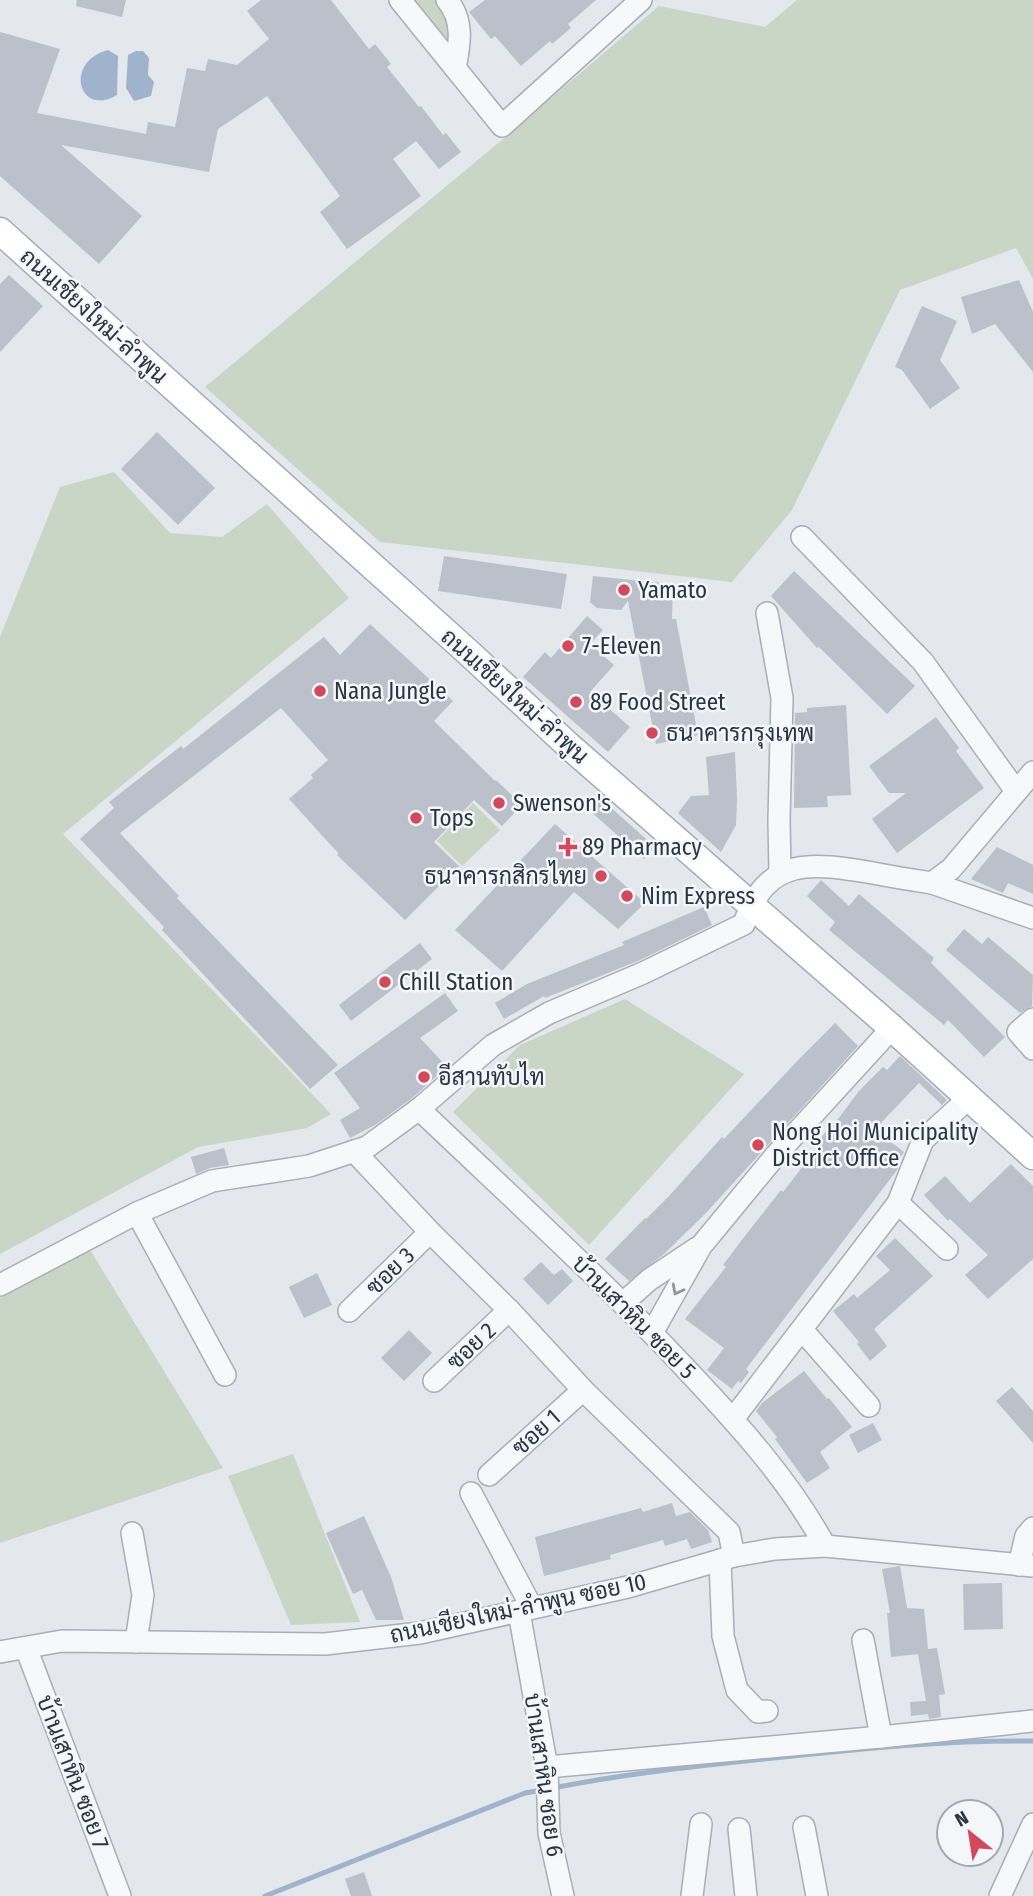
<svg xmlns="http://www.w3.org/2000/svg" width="1033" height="1896" viewBox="0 0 1033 1896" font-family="'Fira Sans Condensed',Sarabun,sans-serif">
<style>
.green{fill:#c9d6c5}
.water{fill:#9fb4cc}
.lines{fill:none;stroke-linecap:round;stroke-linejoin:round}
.stream{stroke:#9fb4cc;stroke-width:5}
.building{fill:#bbc0ca}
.minor-casing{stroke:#a9aeb7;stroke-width:24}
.major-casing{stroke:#a3abb8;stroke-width:29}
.minor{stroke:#f7f8fa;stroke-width:21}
.major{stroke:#fff;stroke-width:26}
.oneway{stroke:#9196a0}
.poi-dot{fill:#d1495b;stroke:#f4f6f9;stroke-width:2.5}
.labels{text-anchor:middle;stroke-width:5;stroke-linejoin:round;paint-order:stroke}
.street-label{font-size:23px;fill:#2b3445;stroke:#f4f6f9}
.poi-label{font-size:23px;fill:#2b3445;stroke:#f4f6f9;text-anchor:start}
</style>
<rect width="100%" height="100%" fill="#e4e7ec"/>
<g class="green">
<polygon points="415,0 437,0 454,22 448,41"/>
<polygon points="797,0 1033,0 1033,279 1016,248 900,290 792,510 732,582 380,542 205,387 503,139 659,6 765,27"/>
<polygon points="114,472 170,533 222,537 267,504 349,598 63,834 331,1114 307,1128 198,1147 0,1254 0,637 60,487"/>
<polygon points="473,803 500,830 462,866 437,841"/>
<polygon points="625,999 744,1074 589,1245 453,1112 520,1045"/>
<polygon points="89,1248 223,1468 0,1543 0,1298"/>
<polygon points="293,1454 360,1622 291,1625 228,1476"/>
</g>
<g class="water">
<path d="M108 50 118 56 117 95C79 118 63 62 108 50Z"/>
<polygon points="136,51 143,51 149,58 148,75 154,82 151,96 134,101 126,88 128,55"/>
</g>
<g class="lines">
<g class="stream">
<path d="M553 1788C629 1773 707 1765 784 1757 867 1748 950 1740 1033 1741"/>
<polyline points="265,1896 525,1793 543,1790"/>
</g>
</g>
<g class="building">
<polygon points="77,0 126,0 122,17 76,6"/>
<polygon points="261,0 331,0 369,49 375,44 391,64 387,67 419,107 421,106 443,135 446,133 461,152 439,169 416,141 393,159 421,196 347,249 320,212 340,196 267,96 218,129 209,172 61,145 142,216 99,264 0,176 0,32 60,49 37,113 146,134 148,122 175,127 187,68 205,71 208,59 237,65 269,39 247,11"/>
<polygon points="485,0 596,0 568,24 571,28 552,44 550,41 521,66 495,36 491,39 469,12"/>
<polygon points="9,275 43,306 0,352 0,284"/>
<polygon points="1019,280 1033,312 1033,372 995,324 972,334 961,297"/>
<polygon points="922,306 957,321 940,360 960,388 930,409 902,370 895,367"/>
<polygon points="157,432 215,488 178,525 121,469"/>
<polygon points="444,556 567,574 561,609 438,591"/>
<polygon points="794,571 915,686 887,714 819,647 817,648 771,596"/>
<polygon points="593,576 673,584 672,619 676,619 698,735 656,744 628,601 621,610 597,608 590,602"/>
<polygon points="587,616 603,630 590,644 614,665 590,692 630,727 608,752 523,677 545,652 551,658"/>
<polygon points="370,624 453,701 434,721 495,781 496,780 522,805 502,826 474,800 434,842 459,866 405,920 337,855 339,854 289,799 313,778 311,775 328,760 281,708 120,833 179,896 177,898 338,1065 310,1089 162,930 164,927 80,839 114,808 109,802 181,746 183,749 324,637 340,655"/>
<polygon points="846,705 851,795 827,796 828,807 794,808 795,713 807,712 807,708"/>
<polygon points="936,717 959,748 956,751 984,788 897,853 872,819 906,793 889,793 869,766"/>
<polygon points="735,752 737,799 736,825 721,852 678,813 691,796 709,795 706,757"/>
<polygon points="599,797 655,847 644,859 588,809"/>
<polygon points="555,824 645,903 618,929 574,892 502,971 455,930"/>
<polygon points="997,847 1033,865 1033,894 1008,883 1003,893 971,879"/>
<polygon points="821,880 849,906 859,894 934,958 931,963 1005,1037 984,1057 948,1020 944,1025 829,930 835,922 807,896"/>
<polygon points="704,907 712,925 638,961 545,998 544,996 504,1019 495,1003 527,984 624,945 622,942"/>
<polygon points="964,929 982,944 988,937 1033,975 1032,1006 1020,1013 946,950"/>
<polygon points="420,943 432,959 351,1021 339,1005"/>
<polygon points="445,993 458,1011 420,1038 447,1067 411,1099 375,1125 350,1138 340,1120 360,1108 334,1073"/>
<polygon points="835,1023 858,1046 706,1213 664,1254 629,1281 605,1259 645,1218 646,1219 670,1195 722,1137 724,1139 800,1058"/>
<polygon points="900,1056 947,1100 942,1105 919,1083 880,1124 882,1126 878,1132 904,1152 898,1161 900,1162 897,1170 746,1369 749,1372 741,1383 738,1381 732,1389 707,1370 724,1348 685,1319 726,1267 723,1265 741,1241 781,1190 783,1192 817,1148 815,1146 830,1126 832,1127 859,1091 883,1067 887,1070"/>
<polygon points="224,1148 229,1165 210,1168 196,1174 191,1157"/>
<polygon points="1011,1164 1033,1186 1033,1259 988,1299 965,1275 988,1255 950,1219 948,1221 924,1195 945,1176 970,1203"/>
<polygon points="895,1238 933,1276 874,1329 887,1346 870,1361 857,1344 859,1342 833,1311 854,1294 857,1298 890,1270 876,1256"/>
<polygon points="541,1262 554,1275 562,1269 573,1281 548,1305 523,1279"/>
<polygon points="317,1273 332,1305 304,1318 289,1287"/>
<polygon points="409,1330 432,1353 404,1381 381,1358"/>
<polygon points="804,1371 827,1399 829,1398 852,1427 820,1452 830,1468 807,1483 775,1439 777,1437 756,1411 762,1403"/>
<polygon points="1012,1387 1033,1411 1033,1443 996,1401"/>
<polygon points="873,1423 882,1440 858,1453 849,1435"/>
<polygon points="672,1503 676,1516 690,1512 708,1530 712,1542 691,1549 687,1539 665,1546 663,1540 610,1555 611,1559 544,1576 535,1537 641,1508 643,1512"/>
<polygon points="364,1516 391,1577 404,1620 376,1620 362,1590 353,1594 326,1533"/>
<polygon points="900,1566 907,1608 924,1609 928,1649 937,1648 945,1694 939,1695 941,1717 929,1719 928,1714 911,1716 910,1702 926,1701 918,1654 891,1657 887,1613 890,1613 882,1569"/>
<polygon points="1002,1583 1003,1629 964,1630 963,1584"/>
<polygon points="364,1872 372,1896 351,1896 345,1879"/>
</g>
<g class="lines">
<g class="minor-casing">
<g id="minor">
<polyline points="400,0 502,126 641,0"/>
<path d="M447 0C464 20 460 44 455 68"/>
<polyline points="802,537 923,662 1016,791"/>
<polyline points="767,613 782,698 779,820 780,874"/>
<polyline points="932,883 1033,918"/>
<polyline points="1033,1019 1018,1032 1033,1049"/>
<path d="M419 1109C509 1195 602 1279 687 1370 738 1424 789 1480 825 1546"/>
<polyline points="354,1151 430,1232 509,1310 583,1390 729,1532 734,1556"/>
<polyline points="898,1203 947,1249"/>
<polyline points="137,1213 225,1375"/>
<path d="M0 1285 137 1213 212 1181 309 1166 367 1147 419 1109 493 1045 549 1013 643 973 744 924C767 855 813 863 873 873 893 877 912 880 932 883L951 869 1033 772"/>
<polyline points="623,1303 649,1280 697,1248"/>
<polyline points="349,1311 430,1232"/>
<polyline points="803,1331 869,1406"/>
<polyline points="652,1333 701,1246 776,1155 892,1028"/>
<polyline points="434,1381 509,1310"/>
<polyline points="733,1419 898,1203 923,1140 969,1098"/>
<polyline points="489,1475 583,1390"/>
<polyline points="471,1493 532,1608"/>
<polyline points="132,1533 143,1595 136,1642"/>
<polyline points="720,1560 723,1636 737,1690 758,1712 767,1711"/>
<polyline points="1019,1565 1026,1536 1033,1528"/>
<polyline points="519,1612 547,1768 549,1833 563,1896"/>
<polyline points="863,1640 881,1737"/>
<polyline points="26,1648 120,1896"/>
<polyline points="0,1652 62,1641 325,1644 420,1633 628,1587 734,1556 775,1549 825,1546 1033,1566"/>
<polyline points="547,1767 881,1737 1033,1721"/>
<polyline points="804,1827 817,1896"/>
<polyline points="739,1829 746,1896"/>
<polyline points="692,1896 701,1824"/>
<polyline points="1000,1896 1033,1824"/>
</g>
</g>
<g class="major-casing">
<polyline id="major" points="0,231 470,654 569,746 892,1028 1033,1156"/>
</g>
<use href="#minor" class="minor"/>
<use href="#major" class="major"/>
</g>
<defs><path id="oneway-chevron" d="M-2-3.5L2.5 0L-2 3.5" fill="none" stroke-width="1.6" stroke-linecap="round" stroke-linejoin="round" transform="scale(1.75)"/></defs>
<use class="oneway" href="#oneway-chevron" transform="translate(677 1290) rotate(118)"/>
<g class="poi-dot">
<circle cx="624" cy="590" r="7"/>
<circle cx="568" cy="646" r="7"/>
<circle cx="320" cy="691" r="7"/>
<circle cx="576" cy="702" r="7"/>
<circle cx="652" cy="733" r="7"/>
<circle cx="499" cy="803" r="7"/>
<circle cx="416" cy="818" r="7"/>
<path d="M564.5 836.5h7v7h7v7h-7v7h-7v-7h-7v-7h7z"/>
<circle cx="601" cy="876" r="7"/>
<circle cx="627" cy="896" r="7"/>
<circle cx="385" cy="982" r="7"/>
<circle cx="424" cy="1077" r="7"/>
<circle cx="758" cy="1145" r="7"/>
</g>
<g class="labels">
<g class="street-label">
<text transform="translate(94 316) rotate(42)" y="8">ถนนเชียงใหม่-ลำพูน</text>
<text transform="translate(515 696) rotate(42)" y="8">ถนนเชียงใหม่-ลำพูน</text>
<text transform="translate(390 1271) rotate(-44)" y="8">ซอย 3</text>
<text transform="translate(634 1317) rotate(45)" y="8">บ้านเสาหิน ซอย 5</text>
<text transform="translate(471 1346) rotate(-43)" y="8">ซอย 2</text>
<text transform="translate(536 1432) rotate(-42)" y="8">ซอย 1</text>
<text transform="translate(518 1608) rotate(-12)" y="8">ถนนเชียงใหม่-ลำพูน ซอย 10</text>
<text transform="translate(73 1772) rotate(69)" y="8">บ้านเสาหิน ซอย 7</text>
<text transform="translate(544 1775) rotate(82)" y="8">บ้านเสาหิน ซอย 6</text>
</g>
<g class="poi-label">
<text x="638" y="598">Yamato</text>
<text x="582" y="654">7-Eleven</text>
<text x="334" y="699">Nana Jungle</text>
<text x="590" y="710">89 Food Street</text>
<text x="666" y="741">ธนาคารกรุงเทพ</text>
<text x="513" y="811">Swenson's</text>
<text x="430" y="826">Tops</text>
<text x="582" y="855">89 Pharmacy</text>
<text x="587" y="884" text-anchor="end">ธนาคารกสิกรไทย</text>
<text x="641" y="904">Nim Express</text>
<text x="399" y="990">Chill Station</text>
<text x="438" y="1085">อีสานทับไท</text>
<text x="772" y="1140">Nong Hoi Municipality<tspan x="772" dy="26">District Office</tspan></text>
</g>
</g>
<g transform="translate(970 1833) rotate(330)"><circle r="33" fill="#f4f6f9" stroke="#a4a8b1" stroke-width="2"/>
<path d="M0-5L12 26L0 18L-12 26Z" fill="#d1495b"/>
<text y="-10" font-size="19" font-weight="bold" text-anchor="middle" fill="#2b3445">N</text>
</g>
</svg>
